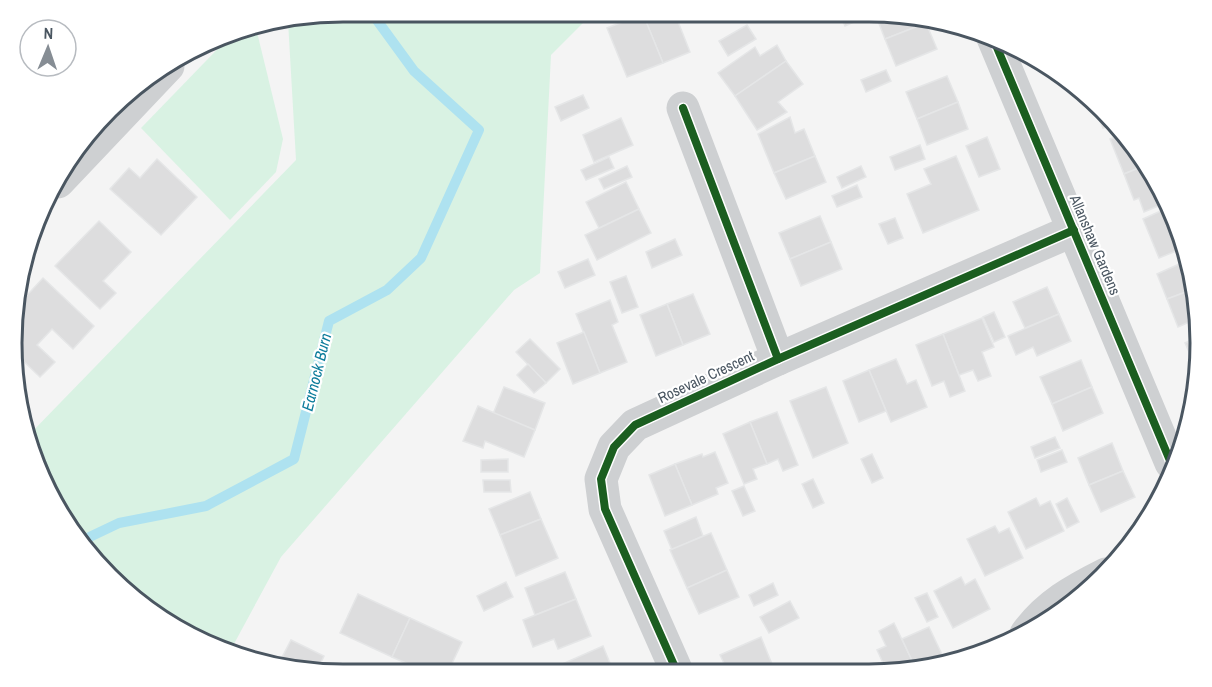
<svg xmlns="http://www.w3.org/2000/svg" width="1212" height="687" viewBox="0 0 1212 687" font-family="'Archivo Narrow',sans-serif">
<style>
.green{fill:#d9f2e3}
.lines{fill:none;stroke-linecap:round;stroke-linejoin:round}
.stream{stroke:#aee2f0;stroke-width:10}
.building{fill:#ddddde;stroke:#e5e6e7;stroke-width:1.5}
.minor{stroke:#ced0d2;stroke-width:33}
.cycleway-casing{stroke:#fff;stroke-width:11}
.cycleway{stroke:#1b5e20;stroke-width:8}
.labels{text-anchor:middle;stroke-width:4.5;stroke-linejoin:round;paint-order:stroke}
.street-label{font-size:15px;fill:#4a5661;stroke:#fff}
.water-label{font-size:16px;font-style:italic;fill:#0c7c9b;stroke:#fff}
.rim{fill:none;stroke:#4a5661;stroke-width:3}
</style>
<rect width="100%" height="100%" fill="#f4f4f4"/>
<g class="green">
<polygon points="344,12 594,12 551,55 540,273 514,290 281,557 229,653 160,619 81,546 30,450 27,437 296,160 288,21"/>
<polygon points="252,27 256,28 283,139 276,172 230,220 141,128 235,31"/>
</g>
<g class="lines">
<polyline class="stream" points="79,542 119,523 206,506 294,459 329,321 387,290 421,258 479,130 414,71 371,12"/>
</g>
<g class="building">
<polygon points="647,12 694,12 677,19 690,52 663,63 643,14"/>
<polygon points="843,13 869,13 870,15 845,26 840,14"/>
<polygon points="875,13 891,13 925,20 926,23 885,39"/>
<polygon points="643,14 663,63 627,77 607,28"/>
<polygon points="926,23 937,49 896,66 885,39"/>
<polygon points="747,25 756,39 728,56 719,41"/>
<polygon points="777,45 786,61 735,96 718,73 755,47 760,56"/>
<polygon points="786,61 803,84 778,102 787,112 757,130 735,96"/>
<polygon points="886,70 891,81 866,92 861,80"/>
<polygon points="947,76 958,102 917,119 906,92"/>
<polygon points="583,95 589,108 561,121 555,107"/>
<polygon points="958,102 968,129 927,145 917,119"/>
<polygon points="1096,112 1110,126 1103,128"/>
<polygon points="790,117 795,133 804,129 815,156 774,173 758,134"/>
<polygon points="621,118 633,145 594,162 583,135"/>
<polygon points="1120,135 1144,159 1146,165 1124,174 1110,139"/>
<polygon points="987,137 1000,169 979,177 966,146"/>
<polygon points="920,145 925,159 895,170 890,157"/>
<polygon points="815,156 826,182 786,199 774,173"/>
<polygon points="956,156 979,210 923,233 907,194 931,184 924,169"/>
<polygon points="609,157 614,168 586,180 581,170"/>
<polygon points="157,159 197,197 161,235 110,189 129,168 140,178"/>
<polygon points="1146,165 1163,204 1144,212 1139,198 1134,200 1124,174"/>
<polygon points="627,166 632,177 604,189 599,179"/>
<polygon points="861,166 866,177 842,188 837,177"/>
<polygon points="626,182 639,209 599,228 586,202"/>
<polygon points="857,185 862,197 837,207 832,196"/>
<polygon points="639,209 651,233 597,260 585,235"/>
<polygon points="1165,209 1181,249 1159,258 1143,219"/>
<polygon points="820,216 831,242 790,259 779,233"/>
<polygon points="895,218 903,238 888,244 879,224"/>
<polygon points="99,221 131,252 103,281 116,293 100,309 55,266"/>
<polygon points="675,239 682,255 652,268 646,252"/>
<polygon points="831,242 842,269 801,286 790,259"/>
<polygon points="588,259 595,275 565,288 558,272"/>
<polygon points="1186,261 1194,278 1194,289 1167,299 1157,274"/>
<polygon points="626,276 638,307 622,313 610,282"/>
<polygon points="43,278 94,326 73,349 52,329 37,345 55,362 40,377 14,352 19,304"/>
<polygon points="1047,287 1059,314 1025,328 1013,302"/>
<polygon points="1194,289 1194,320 1178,327 1167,299"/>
<polygon points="693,294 710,334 683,345 667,304"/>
<polygon points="610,300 618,322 612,325 627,362 600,373 576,314"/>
<polygon points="667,304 683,345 656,356 640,315"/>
<polygon points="994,312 1005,337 994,342 983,317"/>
<polygon points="1059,314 1071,341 1037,356 1033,347 1016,355 1008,336"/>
<polygon points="982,318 994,347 982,352 991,376 978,381 973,370 959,375 943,334"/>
<polygon points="584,332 600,373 573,384 557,343"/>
<polygon points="943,334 965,391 950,397 944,381 932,386 916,345"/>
<polygon points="530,339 560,369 546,383 516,352"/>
<polygon points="1194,339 1194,363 1185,343"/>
<polygon points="896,359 907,384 916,380 927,407 891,422 869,370"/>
<polygon points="1081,360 1092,387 1052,404 1040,377"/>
<polygon points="528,364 546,383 534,393 517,375"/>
<polygon points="869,370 886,411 859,422 843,381"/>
<polygon points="504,387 545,403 535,430 493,414"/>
<polygon points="826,387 848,443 813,458 790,401"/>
<polygon points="1092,387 1103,413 1063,431 1052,404"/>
<polygon points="478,406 535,430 524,457 485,441 483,448 463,441"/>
<polygon points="777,412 798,465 783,471 778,459 767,464 750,422"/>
<polygon points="750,422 767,464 753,469 757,479 744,484 723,434"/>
<polygon points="1055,437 1060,448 1035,458 1031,447"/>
<polygon points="1112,443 1123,471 1089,485 1078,458"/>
<polygon points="1062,450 1067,462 1041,472 1037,460"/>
<polygon points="715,452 728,483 716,488 718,494 692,505 675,464 702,454 703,457"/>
<polygon points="872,454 883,478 872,483 861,459"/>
<polygon points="508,459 508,472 481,472 481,460"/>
<polygon points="675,464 692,505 665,516 649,475"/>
<polygon points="1123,471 1135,497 1101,512 1089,485"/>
<polygon points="813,479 824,503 813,508 802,484"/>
<polygon points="483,480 510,480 511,492 484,492"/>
<polygon points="744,486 755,511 743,516 732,491"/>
<polygon points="530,492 541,519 500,535 489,509"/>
<polygon points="1036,498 1040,506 1050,501 1064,531 1026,549 1008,512"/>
<polygon points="1067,498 1079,522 1067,528 1056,504"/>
<polygon points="696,517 703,536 672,550 664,531"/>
<polygon points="541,519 558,558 516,576 500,535"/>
<polygon points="995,526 999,533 1009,528 1023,558 985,576 967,539"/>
<polygon points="711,533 727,570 687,588 670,550"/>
<polygon points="727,570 739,597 699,614 687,588"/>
<polygon points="565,572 576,599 535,615 525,588"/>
<polygon points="961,577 965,585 975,579 990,609 953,628 934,591"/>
<polygon points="506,582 513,597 484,611 477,596"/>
<polygon points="773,583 778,595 754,606 749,595"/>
<polygon points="927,593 938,617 927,622 915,598"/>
<polygon points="358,594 410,618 392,657 340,633"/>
<polygon points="576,599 591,636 558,649 554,639 533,647 523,620"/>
<polygon points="790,601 799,618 769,633 760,617"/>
<polygon points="410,618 462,642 447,674 431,674 392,657"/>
<polygon points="894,623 916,669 888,674 877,650 886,646 879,631"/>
<polygon points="929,627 946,663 916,669 902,639"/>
<polygon points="761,637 772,664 749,674 729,674 720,655"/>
<polygon points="291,640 324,656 316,673 278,665"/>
<polygon points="603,646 614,673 567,674 562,664"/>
<polygon points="772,664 777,674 749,674"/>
</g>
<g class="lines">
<g class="minor">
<polyline points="993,38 1171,463"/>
<polyline points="683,108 778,359"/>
<polyline points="58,182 168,66"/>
<path d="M1026 634C1047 605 1074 590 1106 574"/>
<polyline points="678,674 605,509 601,479 614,447 635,425 778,359 1074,230"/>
</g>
<g class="cycleway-casing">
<g id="cycleway">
<polyline points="993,38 1171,463"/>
<polyline points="683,108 778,359"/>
<polyline points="678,674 605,509 601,479 614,447 635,425 778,359 1074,230"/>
</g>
</g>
<use href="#cycleway" class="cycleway"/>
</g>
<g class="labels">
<g class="street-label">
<text transform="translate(1095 245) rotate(67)" y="5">Allanshaw Gardens</text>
<text transform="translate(706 377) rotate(-25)" y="5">Rosevale Crescent</text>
</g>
<g class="water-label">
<text transform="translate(316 372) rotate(-76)" y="6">Earnock Burn</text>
</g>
</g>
<path d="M0 0H1212V687H0ZM343 22H869A321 321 0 0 1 1190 343V343A321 321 0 0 1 869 664H343A321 321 0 0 1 22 343V343A321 321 0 0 1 343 22Z" fill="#fff" fill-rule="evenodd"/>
<path class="rim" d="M343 22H869A321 321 0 0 1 1190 343V343A321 321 0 0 1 869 664H343A321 321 0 0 1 22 343V343A321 321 0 0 1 343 22Z"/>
<g transform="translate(48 48) rotate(2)"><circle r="28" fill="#ffffff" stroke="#b7bbc0" stroke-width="1.5"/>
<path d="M0-4.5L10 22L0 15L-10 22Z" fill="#868d94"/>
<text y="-9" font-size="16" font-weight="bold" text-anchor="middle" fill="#4a5661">N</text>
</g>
</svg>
